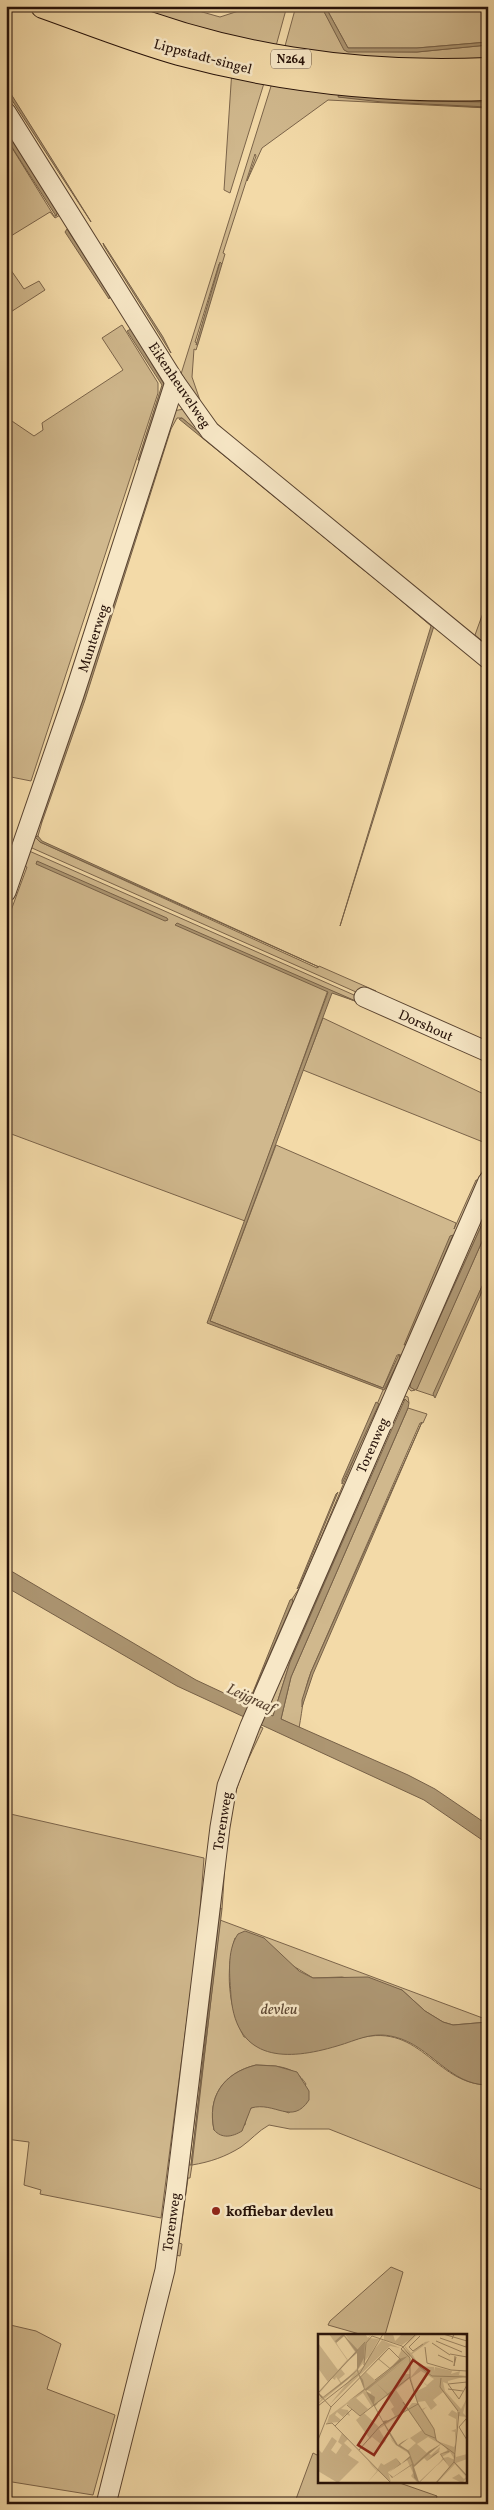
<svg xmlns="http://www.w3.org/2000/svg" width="494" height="2510" viewBox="0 0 494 2510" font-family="Vollkorn,serif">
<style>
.green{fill:#d0b88d;stroke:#7b644a;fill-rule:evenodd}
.water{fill:#ad9672;stroke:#776148}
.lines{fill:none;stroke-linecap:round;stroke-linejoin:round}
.minor-casing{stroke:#594330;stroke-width:21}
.major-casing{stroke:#261108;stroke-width:26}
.minor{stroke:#f7e7c6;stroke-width:19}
.major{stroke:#f3daa8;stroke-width:24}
.poi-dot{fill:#8f2418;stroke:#f7e7c6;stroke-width:2}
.labels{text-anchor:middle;stroke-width:5;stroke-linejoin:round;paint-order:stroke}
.shield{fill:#f7e7c6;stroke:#655141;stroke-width:1}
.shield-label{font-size:12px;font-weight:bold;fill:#261108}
.street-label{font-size:14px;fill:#261108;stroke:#f7e7c6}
.poi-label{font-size:14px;font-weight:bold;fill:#261108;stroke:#f7e7c6;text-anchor:start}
.water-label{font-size:15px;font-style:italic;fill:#5c4632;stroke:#f7e7c6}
.inset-road{fill:none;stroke:#a18a68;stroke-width:1}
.view{fill:#8f2418;fill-opacity:0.15;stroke:#8f2418;stroke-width:2.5}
.inset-edge{fill:none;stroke:#261108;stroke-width:2.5}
</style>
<rect width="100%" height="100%" fill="#f3daa8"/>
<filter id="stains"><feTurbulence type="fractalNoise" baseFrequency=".004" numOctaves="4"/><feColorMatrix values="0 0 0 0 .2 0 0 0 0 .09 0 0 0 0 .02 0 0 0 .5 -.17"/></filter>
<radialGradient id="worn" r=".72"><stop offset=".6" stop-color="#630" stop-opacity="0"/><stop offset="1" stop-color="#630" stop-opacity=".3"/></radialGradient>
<g class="green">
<polygon points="110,6 181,6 220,17 254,6 287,6 276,46 288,47 285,46 296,6 321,6 346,51 417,52 488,45 488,67 318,59"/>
<polygon points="325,6 488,6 488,42 417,48 348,48"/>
<path d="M232 69 488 92V102C438 103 388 98 339 93V97L488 108 328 100 262 148 247 181 256 156 255 154 223 253 225 254 222 264H219L196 339 195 342 198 344 196 350 194 349 192 377 204 412 236 441 280 476 277 479 210 425 181 374 272 83 265 80 230 193 224 190Z"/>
<polygon points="6,138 54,216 56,216 58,211 62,214 55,218 50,212 6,239"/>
<polygon points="6,263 24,289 39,281 45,290 6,315"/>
<polygon points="122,325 158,383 158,393 31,781 6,776 6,417 34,436 43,430 42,423 123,370 102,338"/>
<polygon points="184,409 488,665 488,668 356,564 182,418 177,418 171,429 168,428 40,822 42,822 38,836 35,837 40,842 317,968 319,966 376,991 365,996 32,848 29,844 173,411"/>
<polygon points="488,599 488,646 475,635"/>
<polygon points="27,850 363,999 357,1002 328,990 245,1221 6,1132 6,924 27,867 24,866 6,916 6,903 24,853"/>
<polygon points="323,1018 488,1096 488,1144 303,1070"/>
<polygon points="276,1145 456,1223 454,1229 476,1180 478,1180 488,1160 488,1173 254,1708 247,1704 252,1692 251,1696 253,1696 293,1602 292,1599 300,1587 383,1390 386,1388 401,1355 397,1355 383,1388 210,1321"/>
<polygon points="488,1193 488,1211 411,1381 410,1387 415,1390 411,1391 405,1384"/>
<polygon points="488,1228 488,1273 434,1396 416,1390"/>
<polygon points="403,1395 408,1397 409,1403 405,1399 402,1402 290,1662 273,1716 261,1711"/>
<path d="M408 1408 427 1414 423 1423H420L311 1672C303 1693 303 1707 299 1728L281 1719 291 1677Z"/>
<path d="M255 1724 263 1728C254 1748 243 1768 236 1791 225 1828 225 1872 222 1909H220L189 2165H192L220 1920 488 2020V2022L453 2025 443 2022 425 2011 402 1990 342 1977 313 1978 290 1964 235 1938C225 1970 228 2007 244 2037L353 2040C420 2018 433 2084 488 2085V2192L329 2129H290L269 2125C258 2131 251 2140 241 2147 225 2157 210 2162 192 2165L190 2178H188L179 2243 182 2244 180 2256 176 2255 225 1813ZM256 2065C276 2066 294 2065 306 2084L289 2113C276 2108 258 2099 247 2112L245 2125 214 2130C207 2097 223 2073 256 2065Z"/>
<polygon points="6,1813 204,1858 198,1935 161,2218 40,2194 41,2190 24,2185 29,2142 6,2139"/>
<polygon points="391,2267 403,2272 385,2335 363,2335 328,2325 330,2321"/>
<polygon points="6,2324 36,2331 61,2344 47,2389 115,2415 93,2495 6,2481"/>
<polygon points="313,2453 319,2456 319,2481 394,2481 437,2496 435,2504 310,2504 296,2499"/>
</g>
<g class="water">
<polygon points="321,6 325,6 348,48 417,48 488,42 488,45 417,52 348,52 344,50"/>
<polygon points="6,86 90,220 91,222 6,91"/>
<polygon points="339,93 418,101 488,102 488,107 382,102 338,97"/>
<polygon points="6,128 58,211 56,216 6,138"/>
<polygon points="67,229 110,296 109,299 65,232"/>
<polygon points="103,243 163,337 171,353 104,246"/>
<polygon points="220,262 222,264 198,344 196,345"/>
<polygon points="131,329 165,386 141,461 138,460 162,385 127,331"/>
<polygon points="182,418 357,564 179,419"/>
<polygon points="168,428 171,429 85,700 42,822 39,822"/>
<polygon points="366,571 434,626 340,926 431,626"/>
<polygon points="38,836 42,841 319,967 40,842 35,837"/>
<polygon points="37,861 167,918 168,920 165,921 36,864"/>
<polygon points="177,923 358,1002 332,993 210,1321 383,1388 399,1354 400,1358 384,1390 207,1323 328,992 175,925"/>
<polygon points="488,1211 488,1228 417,1389 415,1390 410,1387 411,1381"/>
<polygon points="453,1235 407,1344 404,1345 450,1236"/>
<polygon points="488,1273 488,1278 435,1398 433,1394"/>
<polygon points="405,1399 409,1403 408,1408 291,1677 281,1719 408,1775 435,1789 488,1825 488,1844 424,1800 177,1686 6,1587 6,1568 196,1680 273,1716 290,1662"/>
<polygon points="376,1402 379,1404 342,1484 342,1480"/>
<polygon points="422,1422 313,1674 302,1707 302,1700 311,1672"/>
<polygon points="338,1492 299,1587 297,1589 336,1494"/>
<polygon points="292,1599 293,1602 251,1697 290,1600"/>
<polygon points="220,1908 222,1909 191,2165"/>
<path d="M245 1931 264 1938 299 1971 313 1978 368 1977 402 1990 425 2011 443 2022 453 2025 488 2022V2085C449 2085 431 2046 395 2037 372 2031 358 2040 337 2046 287 2061 237 2062 231 1997 230 1978 226 1951 238 1934Z"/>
<path d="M256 2065 276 2066 297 2072 309 2091V2100C292 2126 275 2101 251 2108L242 2131C232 2137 222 2139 214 2130 207 2097 223 2073 256 2065Z"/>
</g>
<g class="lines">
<g class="minor-casing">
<g id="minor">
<polyline points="6,112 175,382 210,431 488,659"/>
<polyline points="6,892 74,695 175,382"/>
<polyline points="364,997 488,1052"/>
<polyline points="106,2504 165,2270 176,2190 220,1827 227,1786 250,1726 488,1181"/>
</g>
</g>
<g class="major-casing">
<g id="major">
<path d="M43 6C88 22 133 40 179 53 279 80 384 91 488 88"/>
<path d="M102 6C223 57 358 76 488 70"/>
</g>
</g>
<use href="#minor" class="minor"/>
<use href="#major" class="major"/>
</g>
<circle class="poi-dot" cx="216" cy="2211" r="5"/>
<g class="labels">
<rect class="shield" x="271" y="49.5" width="40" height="19" rx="4"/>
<g class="shield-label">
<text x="291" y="63">N264</text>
</g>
<g class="street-label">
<text transform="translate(203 56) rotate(15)" y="5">Lippstadt-singel</text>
<text transform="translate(180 385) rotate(56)" y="5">Eikenheuvelweg</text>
<text transform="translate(93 638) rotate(-72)" y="5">Munterweg</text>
<text transform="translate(426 1025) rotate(24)" y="5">Dorshout</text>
<text transform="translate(372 1445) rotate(-66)" y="5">Torenweg</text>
<text transform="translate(222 1821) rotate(-81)" y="5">Torenweg</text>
<text transform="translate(171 2222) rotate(-82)" y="5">Torenweg</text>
</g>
<g class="poi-label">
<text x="226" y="2216">koffiebar devleu</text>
</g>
<g class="water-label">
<text transform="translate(251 1698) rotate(25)" y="5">Leijgraaf</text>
<text x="279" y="2014">devleu</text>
</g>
</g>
<g transform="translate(318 2334)">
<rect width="149" height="149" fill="#f3daa8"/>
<path d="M11 0H26L38 17 27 0H47L50 4 61 5 45 33 0 70 4 64 0 60 10 48 0 34V9L20 36 29 26ZM26 2 37 18 30 26 18 9ZM39 18 42 31 24 50 21 45 27 40 23 35ZM18 43 23 50 5 63 1 60 14 44 17 46ZM66 0H75L77 7 84 0H100L87 12 93 19 107 8 112 7 94 20 102 32 116 33 117 37V33L134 37 133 40 142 37 141 41 149 42 130 47V50L125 48 127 57 143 75 149 64 145 79 149 83 140 82 137 109V98L133 97 138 95V85L130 81 134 76 139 79V76L125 58 115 66 119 71 113 76 107 67 100 68 104 75 109 73 105 76 116 94 119 107 136 113 138 109 136 123 137 120 138 123 149 120V125L138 129 149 141V144L144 149 134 144 141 140 146 145 148 143 137 130 120 148 117 149 131 133 126 125 119 132 125 124 130 123 137 126 132 118 124 123 122 120 130 116 123 110 110 119 113 121 122 113 121 118 109 127 106 124 95 133 96 144 98 146 97 141 100 149 93 142 95 139 89 126 84 129 92 122 90 119 78 111 74 107 72 103 78 111 90 116 98 109 92 104 104 96 90 76 61 95 68 107 64 111 54 103 46 111 52 105 38 86 25 100 38 86 46 79 61 93 77 82 73 75 76 73 69 62 54 73 45 59 38 64 50 75 42 82 29 70 23 75 30 76 32 82 28 80 25 83 19 78 17 81 23 86 21 88 9 89 14 73 70 15 61 25 72 34 83 26 80 23 84 15 91 19 86 12 91 6 84 11 66 6ZM92 21 101 33 92 44V40H86L92 35ZM60 25 72 34 57 46 48 38ZM103 37 116 45 109 51 104 47 109 52 97 58 93 44ZM43 43 47 55 53 58 52 62 46 56 11 82 14 73ZM92 44 99 69H94L90 74 78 56ZM110 103 122 110 109 119 99 110ZM64 6 82 14 72 12 12 70ZM24 99 30 105 26 109 34 116 30 121 41 128 20 149 0 137V115L4 119 14 103 19 107 13 116 18 120 24 111 20 108ZM78 124 83 130 70 138 73 148 60 137 49 149 59 137 54 132 49 125 59 136 63 129 66 131Z" fill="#d0b88d" fill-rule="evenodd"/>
<path d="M25 0 40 16 51 4H50L47 0 50 4 53 1 47 9 46 24 40 35 41 40 45 46 47 55 83 27 72 35 60 25 44 42 70 15 61 25 72 34 81 25 90 22 48 56 91 23 67 42 75 50 67 42 58 49 70 60 76 55 77 56 70 61 58 49 48 57 57 63 56 70 60 69 57 72 65 87 70 86 66 90 78 82 67 90 80 111 84 108 79 99 84 108 91 104 82 111 91 117 96 131 109 119 105 116 109 119 111 117 123 110 106 124 109 127 116 120 122 117 109 127 106 124 96 133 101 148 125 125 122 120 130 117 128 114 132 118 123 120 130 131 125 125 101 149 96 144 94 131 74 144 70 139 82 130 78 124 83 130 92 122 89 117 78 111 73 103 57 117 73 103 47 56 28 69 46 55 39 37 30 45 24 50 6 63 5 64 4 63V64L0 66 3 64 1 60V59L9 50 1 59 5 63 39 36V19L30 27 38 18 26 2 18 9 21 13 17 7ZM92 124 94 130 75 143 70 139Z" fill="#ad9672" fill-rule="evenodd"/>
<path class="inset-road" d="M98 0 83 15 92 24V45L100 70 116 95 118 106 137 120M54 2 84 12 102 33 114 42 149 43M102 2 91 13 95 17 105 10M122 4 148 13 149 7 125 0M134 5 136 0 149 1M118 7 144 18M114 9 132 21M107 13 109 29M132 20 149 23M120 21 135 28M137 22 136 32 138 23M109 29 133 36 149 37M46 31 48 9 54 2M123 44 122 53 140 77M149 48 130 50 141 65 149 51M130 55 145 57M0 59 47 8M0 59 13 73M85 68 107 100 117 104M29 71 42 82 92 43M0 72 42 39 65 0M148 85 141 93 149 106M8 90 14 89 73 149M17 92 34 75M0 106 13 73 71 14 83 26 57 46M41 116 63 91 100 70M136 128 141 78M136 128 149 142M118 149 136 128"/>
<path class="view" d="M95 26 111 37 56 121 40 111Z"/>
<rect width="149" height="149" class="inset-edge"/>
</g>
<rect width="494" height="2510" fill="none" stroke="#f3daa8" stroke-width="25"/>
<rect x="8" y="8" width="479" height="2495" fill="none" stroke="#261108" stroke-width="2.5"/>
<rect x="12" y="12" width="469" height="2485" fill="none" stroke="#261108"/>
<rect width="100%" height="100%" filter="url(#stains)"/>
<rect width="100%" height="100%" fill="url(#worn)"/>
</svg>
